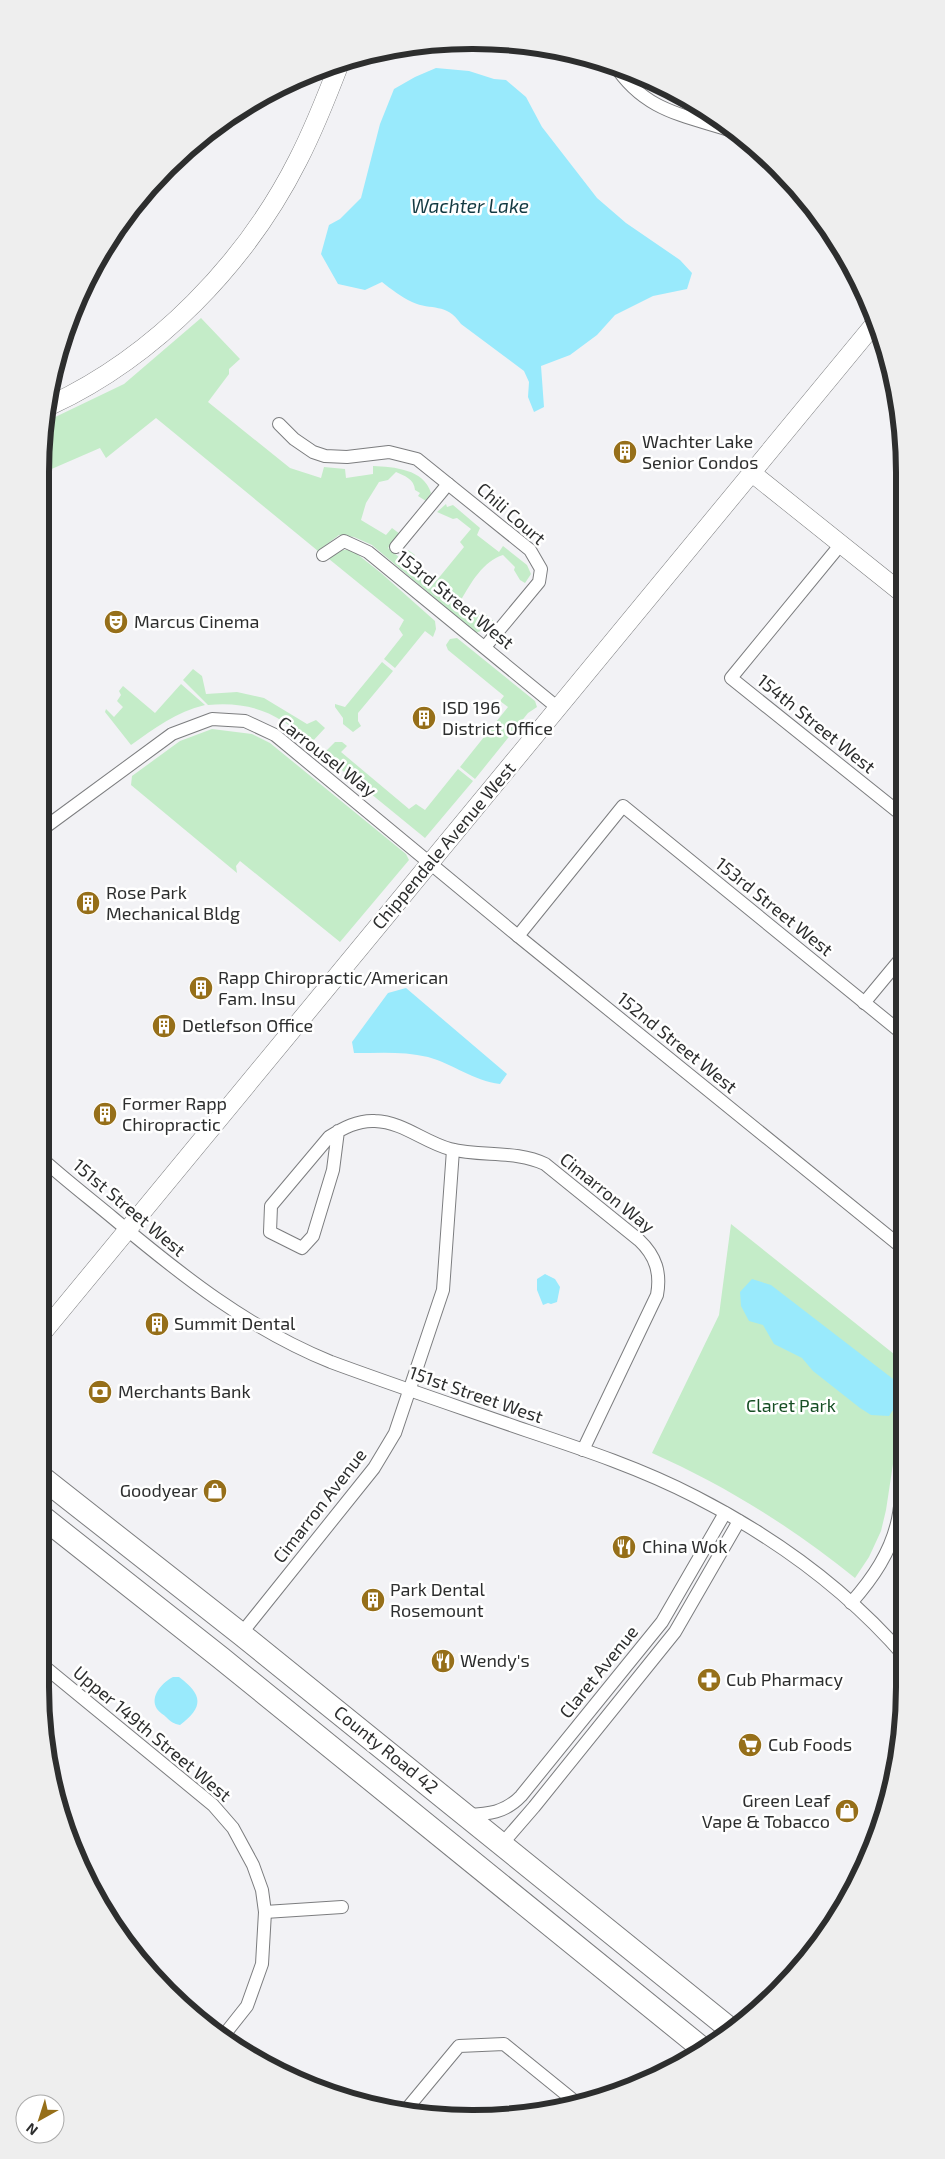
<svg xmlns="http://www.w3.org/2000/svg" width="945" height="2159" viewBox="0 0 945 2159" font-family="'Exo 2',sans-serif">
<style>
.green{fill:#c4ecc8}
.water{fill:#99eafc}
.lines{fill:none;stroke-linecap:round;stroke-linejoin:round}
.street-casing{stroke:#7c7d7f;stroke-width:14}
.secondary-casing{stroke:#7c7d7f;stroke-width:19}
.primary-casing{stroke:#7c7d7f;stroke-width:20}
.highway-casing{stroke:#7c7d7f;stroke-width:24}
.street{stroke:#fff;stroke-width:12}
.secondary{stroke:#fff;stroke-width:18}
.primary{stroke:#fff;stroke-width:19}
.highway{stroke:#fff;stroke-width:22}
.labels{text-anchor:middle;stroke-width:5;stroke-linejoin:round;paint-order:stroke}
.poi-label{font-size:18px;fill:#2d2e2e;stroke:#fff;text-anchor:start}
.street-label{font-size:18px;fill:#2d2e2e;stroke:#fff}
.park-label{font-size:18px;fill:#164e24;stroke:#fff}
.water-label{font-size:19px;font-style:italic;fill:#133a42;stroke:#fff}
.rim{fill:none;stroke:#2d2e2e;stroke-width:6}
</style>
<rect width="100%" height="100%" fill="#f2f2f5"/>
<g class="green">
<path d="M201 318 240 359 229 369V374L208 402 290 468 321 478 324 467 345 469 346 478 373 474V466C394 467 424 469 431 493L426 501 418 496 420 493 415 490C414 479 405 476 396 472L388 480 379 482 366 503 361 520 386 535 392 528 400 534 388 548 400 558 408 550 415 555 412 560 437 580 464 547 460 542 471 529 457 518 453 519 437 512 446 504 447 507 453 505 480 528 477 535 499 552 503 546 527 565 531 574 525 583 520 580 514 570 515 567 503 555C483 561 471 583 461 600L483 617 486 615 495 622 492 626 476 633 372 545 354 537 339 535 318 551 156 418 106 458 100 448 40 474 49 420 124 384Z"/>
<polygon points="339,550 352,550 381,573 435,621 436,629 433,637 425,631 395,668 384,659 403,635 399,629 404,620 329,559"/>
<polygon points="457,638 535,701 537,707 528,713 475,779 460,767 508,707 500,701 504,696 448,650 446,645 450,639"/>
<polygon points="382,662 393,671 358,713 358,721 361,726 353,732 343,724 343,718 335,707 335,704 345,707"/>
<path d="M193 669 202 676 206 694 237 692 264 698 307 724 316 720 325 728 311 743C279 714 252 701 208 705L183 680Z"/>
<path d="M181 684 205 705C176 712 155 728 131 745L105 712 106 709 114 717 123 707 117 701 121 695 119 691 123 686 155 713Z"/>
<polygon points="212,729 252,734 270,743 406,854 409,860 340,942 240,861 236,866 237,873 131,785 132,776 180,741"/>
<polygon points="335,742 342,742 347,746 341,752 409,809 416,804 425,810 458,769 473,781 425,838 332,762 325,752"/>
<path d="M731 1224 904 1362V1435L893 1464 886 1510 881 1531 869 1557 855 1578C792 1527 726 1486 652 1453L719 1315Z"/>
</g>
<g class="water">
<path d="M436 68 469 71 494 79 506 80 526 97 542 127 597 198 626 223 680 260 692 273 687 289 653 296 615 315 597 335 570 355 541 366 544 407 534 412 528 397 529 382 524 371 461 324C446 302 432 311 412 302 401 297 391 289 382 282L365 290 338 284 321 254 329 225 340 219 361 198 380 124 394 89 415 77Z"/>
<path d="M406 988 507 1074 500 1084C474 1081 453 1064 428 1057 404 1051 379 1053 354 1053L352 1042 388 993Z"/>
<polygon points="545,1274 555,1279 560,1287 557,1302 551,1304 548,1303 543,1305 537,1290 537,1279"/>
<path d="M752 1279 771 1285 897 1382C902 1396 898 1403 889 1416L871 1415 860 1408 813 1371 802 1358 774 1344 763 1325 749 1321 741 1306 740 1292Z"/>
<path d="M173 1677H179C203 1695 204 1707 180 1725 174 1724 171 1722 166 1717 164 1715 159 1712 157 1709 149 1696 163 1682 173 1677Z"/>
</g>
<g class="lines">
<g class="street-casing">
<g id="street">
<path d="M614 64C644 111 683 115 732 131"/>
<polyline points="279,424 294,439 313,452 325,456 347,457 389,452 417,459 530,550 541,569 539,582 485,647"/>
<polyline points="841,544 731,678 902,815"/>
<polyline points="396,547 448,484"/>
<polyline points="323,555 344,541 368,552 558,708"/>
<polyline points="40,831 172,734 212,719 245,721 275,735 518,936 904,1249"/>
<polyline points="518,936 623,806 903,1034"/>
<polyline points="864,1003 903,956"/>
<path d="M338 1131 333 1170 313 1236 302 1248 270 1232 271 1206 329 1137C343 1128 358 1120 375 1121 403 1122 424 1142 450 1149 481 1157 516 1150 545 1164L639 1240C656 1256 661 1273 657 1295L583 1450"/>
<path d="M40 1157C63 1178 89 1198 113 1218 181 1275 249 1329 331 1362 396 1386 462 1408 528 1431 585 1450 642 1469 696 1497 774 1537 848 1591 905 1657"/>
<path d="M851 1603C873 1578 891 1552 898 1519 901 1504 902 1488 904 1473"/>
<polyline points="241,1634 374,1468 395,1433 443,1290 453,1150"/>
<polyline points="40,1663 213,1805 233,1828 253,1865 262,1890 265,1912 262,1964 247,2006 224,2035"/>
<path d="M467 1815C488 1814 505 1813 521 1796L662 1622 725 1513"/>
<polyline points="502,1844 534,1807 675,1632 739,1521"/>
<polyline points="265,1912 342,1907"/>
<polyline points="405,2111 459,2046 504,2044 578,2104"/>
</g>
</g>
<g class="secondary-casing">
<g id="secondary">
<polyline points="752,473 902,593"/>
<polyline points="40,1336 876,322"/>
</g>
</g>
<g class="primary-casing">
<path id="primary" d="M51 405C156 356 246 263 298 160 314 129 327 96 340 62"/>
</g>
<g class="highway-casing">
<g id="highway">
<polyline points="40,1476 241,1634 729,2028"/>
<polyline points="40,1515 221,1658 703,2049"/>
</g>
</g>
<use href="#street" class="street"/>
<use href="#secondary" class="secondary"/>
<use href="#primary" class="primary"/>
<use href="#highway" class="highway"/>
</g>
<defs>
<g id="building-disc" transform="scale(1.25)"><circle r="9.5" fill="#966f19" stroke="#fff"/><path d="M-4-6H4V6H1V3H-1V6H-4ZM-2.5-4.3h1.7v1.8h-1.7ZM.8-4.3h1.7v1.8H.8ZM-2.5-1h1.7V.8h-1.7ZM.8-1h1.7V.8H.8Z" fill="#fff"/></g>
<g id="theatre-disc" transform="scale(1.25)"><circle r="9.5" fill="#966f19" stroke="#fff"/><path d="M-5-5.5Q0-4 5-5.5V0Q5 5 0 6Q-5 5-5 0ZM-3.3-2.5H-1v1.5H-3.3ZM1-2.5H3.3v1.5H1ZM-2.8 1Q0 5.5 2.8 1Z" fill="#fff"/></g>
<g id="bank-disc" transform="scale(1.25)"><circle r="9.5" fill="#966f19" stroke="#fff"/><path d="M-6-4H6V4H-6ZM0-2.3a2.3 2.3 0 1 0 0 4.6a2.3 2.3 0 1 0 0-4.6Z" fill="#fff"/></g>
<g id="shop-disc" transform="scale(1.25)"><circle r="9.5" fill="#966f19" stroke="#fff"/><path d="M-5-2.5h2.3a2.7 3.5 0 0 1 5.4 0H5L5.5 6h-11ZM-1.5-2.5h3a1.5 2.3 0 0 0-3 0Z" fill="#fff"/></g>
<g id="restaurant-disc" transform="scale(1.25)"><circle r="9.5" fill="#966f19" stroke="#fff"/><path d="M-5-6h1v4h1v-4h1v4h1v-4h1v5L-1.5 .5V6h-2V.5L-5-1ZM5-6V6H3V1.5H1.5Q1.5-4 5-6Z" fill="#fff"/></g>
<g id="pharmacy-disc" transform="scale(1.25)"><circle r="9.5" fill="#966f19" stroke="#fff"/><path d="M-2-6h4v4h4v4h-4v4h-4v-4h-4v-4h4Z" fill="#fff"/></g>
<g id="supermarket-disc" transform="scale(1.25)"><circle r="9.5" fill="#966f19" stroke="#fff"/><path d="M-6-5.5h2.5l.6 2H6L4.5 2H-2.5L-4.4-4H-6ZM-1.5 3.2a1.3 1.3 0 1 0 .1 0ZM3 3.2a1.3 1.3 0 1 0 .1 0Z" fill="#fff"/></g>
</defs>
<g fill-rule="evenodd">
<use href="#building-disc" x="625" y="452"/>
<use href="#theatre-disc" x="116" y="622"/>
<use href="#building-disc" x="424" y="718"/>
<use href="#building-disc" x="88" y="903"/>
<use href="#building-disc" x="201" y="988"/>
<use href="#building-disc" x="164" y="1026"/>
<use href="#building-disc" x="105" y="1114"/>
<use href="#building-disc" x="157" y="1324"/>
<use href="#bank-disc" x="100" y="1392"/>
<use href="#shop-disc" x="215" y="1491"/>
<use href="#restaurant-disc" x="624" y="1547"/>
<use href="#building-disc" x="373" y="1600"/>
<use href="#restaurant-disc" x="443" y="1661"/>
<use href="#pharmacy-disc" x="709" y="1680"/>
<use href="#supermarket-disc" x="750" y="1745"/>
<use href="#shop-disc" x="847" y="1811"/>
</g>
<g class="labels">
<g class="poi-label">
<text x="642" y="448">Wachter Lake<tspan x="642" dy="21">Senior Condos</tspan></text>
<text x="134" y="628">Marcus Cinema</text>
<text x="442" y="714">ISD 196<tspan x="442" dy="21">District Office</tspan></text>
<text x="106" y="899">Rose Park<tspan x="106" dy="21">Mechanical Bldg</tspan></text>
<text x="218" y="984">Rapp Chiropractic/American<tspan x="218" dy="21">Fam. Insu</tspan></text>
<text x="182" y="1032">Detlefson Office</text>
<text x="122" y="1110">Former Rapp<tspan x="122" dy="21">Chiropractic</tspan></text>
<text x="174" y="1330">Summit Dental</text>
<text x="118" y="1398">Merchants Bank</text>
<text x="198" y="1497" text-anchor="end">Goodyear</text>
<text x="642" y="1553">China Wok</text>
<text x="390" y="1596">Park Dental<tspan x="390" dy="21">Rosemount</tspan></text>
<text x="460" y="1667">Wendy's</text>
<text x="726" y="1686">Cub Pharmacy</text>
<text x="768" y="1751">Cub Foods</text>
<text x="830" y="1807" text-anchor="end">Green Leaf<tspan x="830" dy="21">Vape &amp; Tobacco</tspan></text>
</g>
<g class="street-label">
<text transform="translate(511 514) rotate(41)" y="6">Chili Court</text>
<text transform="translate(455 600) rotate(39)" y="6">153rd Street West</text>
<text transform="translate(816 724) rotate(39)" y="6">154th Street West</text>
<text transform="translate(327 757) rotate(38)" y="6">Carrousel Way</text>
<text transform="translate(444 846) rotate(-50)" y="6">Chippendale Avenue West</text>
<text transform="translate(774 907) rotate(39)" y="6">153rd Street West</text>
<text transform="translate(677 1043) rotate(39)" y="6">152nd Street West</text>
<text transform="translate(607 1193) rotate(39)" y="6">Cimarron Way</text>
<text transform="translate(129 1208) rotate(40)" y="6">151st Street West</text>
<text transform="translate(476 1395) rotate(19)" y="6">151st Street West</text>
<text transform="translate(320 1506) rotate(-52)" y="6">Cimarron Avenue</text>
<text transform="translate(599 1672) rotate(-51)" y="6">Claret Avenue</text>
<text transform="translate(152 1734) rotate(40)" y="6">Upper 149th Street West</text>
<text transform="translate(386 1750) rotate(39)" y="6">County Road 42</text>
</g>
<g class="park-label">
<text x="791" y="1412">Claret Park</text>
</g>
<g class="water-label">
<text x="470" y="213">Wachter Lake</text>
</g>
</g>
<path d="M0 0H945V2159H0ZM472 49H473A423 423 0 0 1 896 472V1687A423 423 0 0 1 473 2110H472A423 423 0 0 1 49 1687V472A423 423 0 0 1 472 49Z" fill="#eee" fill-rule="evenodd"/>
<path class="rim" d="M472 49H473A423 423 0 0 1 896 472V1687A423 423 0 0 1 473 2110H472A423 423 0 0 1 49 1687V472A423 423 0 0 1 472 49Z"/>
<g transform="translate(40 2119) rotate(219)"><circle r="24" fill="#ffffff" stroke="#ababab"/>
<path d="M0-4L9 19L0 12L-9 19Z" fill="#966f19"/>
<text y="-8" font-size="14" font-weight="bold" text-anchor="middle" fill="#2d2e2e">N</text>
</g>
</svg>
